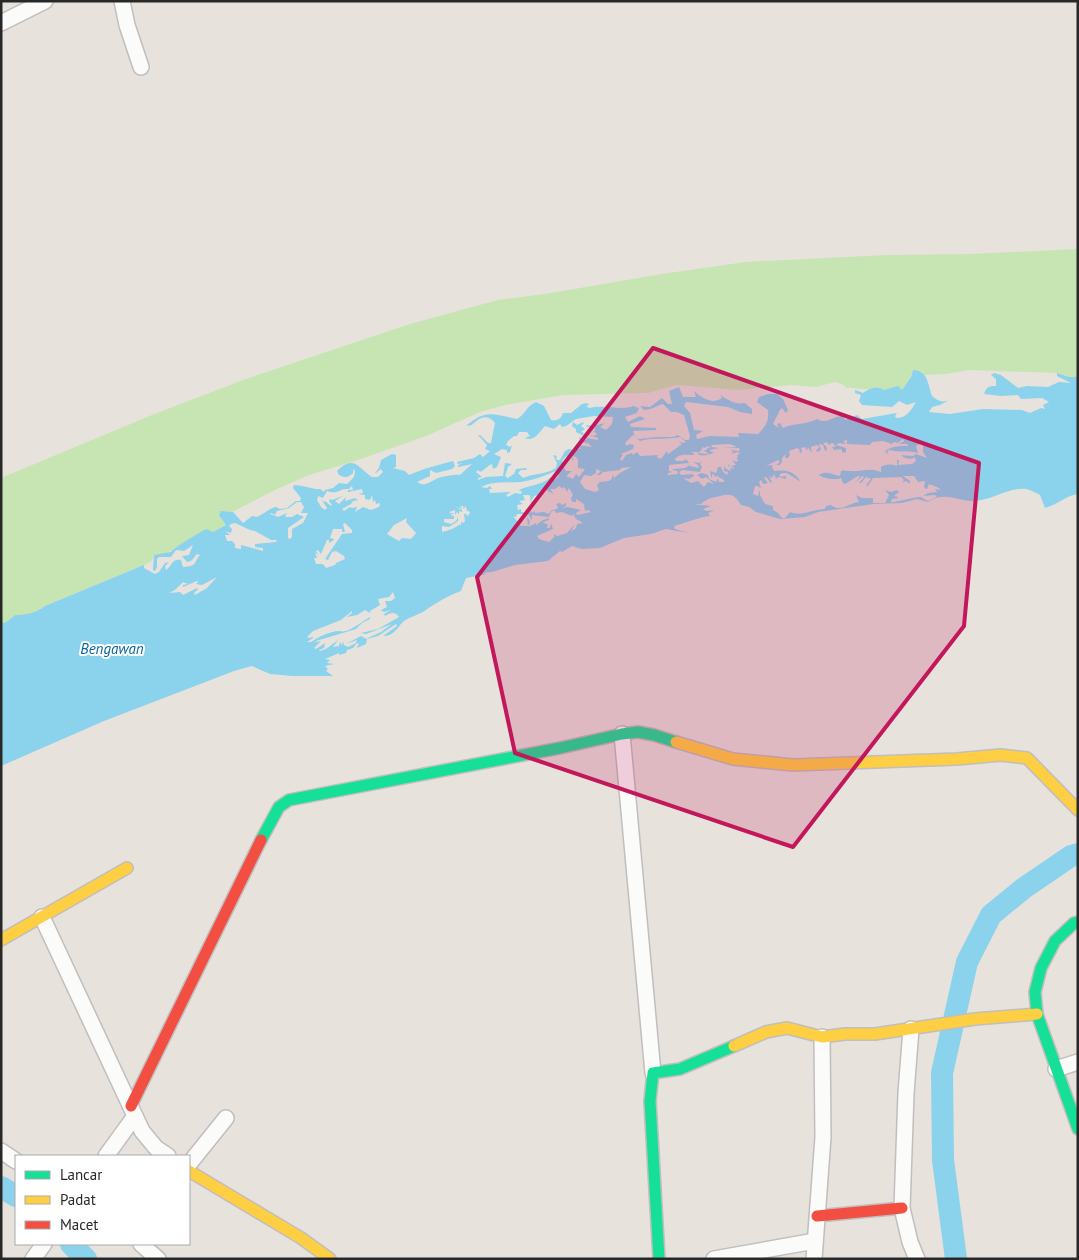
<svg xmlns="http://www.w3.org/2000/svg" width="1079" height="1260" viewBox="0 0 1079 1260" font-family="'PT Sans',sans-serif">
<style>
.green{fill:#c7e4b3}
.water{fill:#8bd2ed;fill-rule:evenodd}
.lines{fill:none;stroke-linecap:round;stroke-linejoin:round}
.river{stroke:#8bd2ed;stroke-width:22}
.street-casing{stroke:#c0bebe;stroke-width:18}
.fast-casing{stroke:#c0bebe;stroke-width:14}
.slow-casing{stroke:#c0bebe;stroke-width:14}
.jam-casing{stroke:#c0bebe;stroke-width:14}
.street{stroke:#fbfbfa;stroke-width:15}
.fast{stroke:#16e098;stroke-width:11}
.slow{stroke:#ffcf43;stroke-width:11}
.jam{stroke:#f24e42;stroke-width:11}
.marked{fill:#c2185b;fill-opacity:0.2;stroke:#c2185b;stroke-width:4;stroke-linejoin:round}
.labels{text-anchor:middle;stroke-width:4;stroke-linejoin:round;paint-order:stroke}
.water-label{font-size:15px;font-style:italic;fill:#07669d;stroke:#fff}
</style>
<rect width="100%" height="100%" fill="#e7e2dc"/>
<path class="green" d="M1078 249V377H1069L1057 373 969 370 946 374 924 375 923 372 913 370 911 377 902 390H883C877 385 875 389 868 389 861 390 855 387 847 388L842 384 835 382 816 387 791 385 737 390 677 385 648 393 563 395 505 405 480 412 426 436 361 459 309 475 277 489 232 512 227 511 226 525 213 532H201L166 554 154 555 152 561 144 565 45 606C37 612 25 617 15 615L8 621 1 624V478L152 415 243 380 410 324 498 300 545 294 662 274 746 262 886 255 971 254Z"/>
<path class="water" d="M913 370C928 370 928 385 932 396 938 401 942 403 949 400L940 405 932 407 929 412 950 414 983 409 1022 410 1030 413 1041 408 1045 409 1043 405 1049 402 1042 398 1021 399 1018 395 1001 396 984 394C987 386 989 386 996 386V379L991 375 994 373 1001 375 1018 388 1027 386 1048 387 1059 382 1071 383 1057 376V373L1069 377H1078V494C1065 496 1057 505 1045 508L1040 495C1036 493 1031 490 1026 489 1009 487 991 501 973 501 955 501 947 491 928 502L917 499 902 503 874 504 818 512 805 517 780 519 756 512 749 507 741 505C735 495 731 493 720 496 712 498 708 498 701 504H693L711 506 703 509 707 511 715 510 708 513 710 516C700 517 685 523 674 526L675 529 689 533 666 529 651 534 624 538 600 548 582 549 572 546 562 552 560 551 548 561 515 565 492 572 482 573 487 574 466 578 461 591C447 596 434 604 423 612 417 615 410 617 404 621 397 627 395 636 383 636L397 626 396 624 378 636 367 639 366 644 357 648 359 643 356 644 353 648 347 650 346 653 339 655V653L325 659 330 660 327 663 334 664 325 666 328 669 326 671 333 676H293L270 674 252 666 234 671 104 721 1 766V624L8 621 15 615C26 615 36 613 45 606L144 565V568L155 574 159 572 165 563 169 562 165 566 166 570C172 566 172 558 181 560L183 567C198 566 193 563 200 555L197 554 191 561 187 562 182 556 189 555 193 545 184 551 176 550 171 557H159L157 559V567L155 571 153 570 154 555 171 552C173 548 199 533 206 529L213 532 226 525 219 515 221 511 233 512 243 523 252 516 257 517C264 514 268 509 276 507L280 509 287 508 296 501H300L301 498 293 488 294 485C302 485 315 490 320 489L324 492 325 490 333 488 339 483 347 484 354 477 355 471 353 469V473C348 478 345 478 339 475L337 471C354 454 358 468 372 477H378L383 472 381 469 376 473H375L379 468 381 460 392 454 396 455V467L393 468 405 471 409 475 424 469 453 461 455 466 452 469 436 473 430 470V476L417 482C424 487 428 483 436 479 440 477 455 474 460 475L472 464 458 467V465L463 463 458 464 457 462 474 458 480 454 483 457 490 451 485 449 487 445 478 435H480L488 443H491L495 423C487 413 479 418 472 425L466 426C485 409 494 414 517 419 527 413 525 407 536 402L544 406 551 420C558 421 561 419 563 413H571L582 404 587 403 589 405 586 406 589 408C604 404 621 411 633 406L639 408 637 413 625 417 628 422 640 416 645 419 630 424 631 427 656 428V430L633 431 635 437 639 439 656 437H673L678 435 685 440H689L690 436 684 415 677 412H671L663 404C656 406 651 410 644 410L640 406 650 407 662 398 668 404H672L669 391 679 387 683 397H696L694 391C702 398 712 405 722 398L720 395C728 400 736 405 745 403L752 409V414L740 412 728 407 686 402 684 406 690 413 694 430 703 431 696 435 697 439 710 436 739 437 738 433 758 434C766 426 769 421 768 410L757 402 759 397 768 394H777L783 399 788 410 786 413 782 408 780 410 773 424 779 428 777 424 780 423 783 428C793 423 805 425 817 419 827 425 832 416 843 416L845 420 857 415 862 419 897 413 895 416 896 418C907 418 911 410 916 402L907 405 899 401 892 407 862 405 859 401 861 395 855 393V390L863 393C870 388 877 385 884 390L898 386 902 390 911 377ZM594 416 613 417 612 424 606 430 600 427 605 423 593 426 586 425 587 427H595V431H593L597 434 594 436 581 432 585 429 581 426 584 423 583 422 577 425 573 422 572 426 576 429V432L584 436 583 433 598 438V440L586 438 587 440H582L579 436 580 442 588 443 592 447 577 445 576 447 582 448 574 450 569 449 565 451 560 460H557L556 458 557 456 553 455 557 463 556 468C545 475 534 473 523 478L518 473 521 470H527L526 468 516 469 514 474 508 478 505 476 508 467 512 464 505 463 503 476 486 477 478 480V478L482 477 476 472 478 470 480 472C485 470 487 466 492 464L493 469 497 467 501 457 494 454 502 449 507 450V453L510 452 512 445 510 447 506 445 508 441 514 436H517L519 432H527L530 436 525 438C535 442 539 432 545 426L554 429 560 424 562 427 566 426 576 419ZM633 435 640 441C653 437 667 440 680 437L686 442 683 443 678 441 682 444 668 454 667 451 661 459 657 457 658 455 640 456 637 452 633 455 632 453 626 455 622 461 620 459 623 455 621 454 633 449 634 445 629 444 627 446 625 443ZM903 439 904 441 899 444H907L908 446C901 446 889 446 885 452L889 455 887 452 889 450C899 453 909 450 918 453L916 446 921 443 923 446V452L927 458 916 454 913 456 901 455C904 459 912 460 915 457L916 461 912 464 898 465 899 460H897V466C891 464 886 464 881 467V472C869 467 861 472 850 471 847 471 844 470 841 471L840 476C833 475 826 470 819 475 824 479 837 480 841 478L843 483 845 484 858 476H860L856 483 862 476 864 477 859 483H861L866 477 871 479 866 485 868 486 873 478 901 477 904 480 902 483 906 481 910 484V481L903 476H914L918 482 925 481 924 487 926 489H927L929 484 937 487 941 490 935 489 937 492 928 493 923 496 935 495 937 497 928 501C925 500 923 498 921 497 917 496 898 502 891 502L892 499 898 498V497L894 496 899 492 897 490 891 492 885 490 889 495 885 503H873V498H862L856 495 859 502C848 503 842 513 831 505L826 506 825 509C813 509 801 517 790 512L785 518H782L778 513 773 510V506L765 504 760 495V489L758 496 753 494 755 486H757L761 488 759 482 761 480 763 484 768 483 764 478 766 477 771 483 772 482 769 476 772 478 774 474 776 479 778 477 786 479V476L781 477 779 475 782 473H787L801 482C793 470 786 470 774 471L772 467 773 466 771 465 766 466 778 460 780 462 776 465H780L782 462V458L786 454 785 458H788L790 455 789 451 797 448 800 450 799 452 801 453 802 451 801 448 805 447 807 451 808 447 812 453 811 447 817 445 819 447 816 451 818 452 821 449 819 445 820 444 823 445 825 451 827 450 826 446 823 444 826 442 830 445 831 443H833L836 447H832L834 450 841 449 843 453 846 452V448L836 445 839 443 846 444 843 441 847 440V444L870 445 872 442 883 441 892 444 894 442 898 443ZM730 444 737 447H722L739 448 740 450 739 451 731 450 733 452 730 454 738 452 740 454 737 455 738 458H736L738 460 737 462 732 460 736 465 731 466 735 469 730 468 729 464 728 465 731 470 730 471 725 468 724 465V471L728 472 727 475 723 472 721 467H718L716 473 710 471 711 477 712 478V475L714 474 715 477 717 476 724 480V482H719L718 478 716 482 709 479 708 475 702 473 697 475 702 479 706 477 714 484 708 482 704 487 698 481 691 483 683 478 689 479 694 476 693 474 681 475 679 472 682 470 700 472 702 467 700 464 702 461 699 463V459V463L693 462 698 465 699 468 690 466V465L685 468 673 469 672 470 677 471 678 474 668 475V473L673 472 669 471V465L689 463 686 459 683 461H676L675 459C680 453 687 455 693 455L695 454 691 452H700L703 447 705 448 707 446 711 448H707V450H703L709 454 697 453C701 458 709 454 714 453L710 451V450L719 448 712 447 711 445ZM569 456 574 461 572 456 576 457 578 460V468L585 469 579 477 576 474 573 479 566 476 572 471H566L564 468 565 465 562 461 565 457ZM631 467 620 473 614 478 613 474C612 482 608 481 600 482L597 485 599 490 595 492 585 489 580 482 584 475 591 476 596 473V469L601 471 597 475H600L603 472 620 470 621 468ZM556 471 559 476 555 480 551 477C542 485 530 485 519 490L522 492 521 494 515 493 508 497 506 495 511 492 490 493 489 489H492L490 486 487 488 481 487C493 481 507 483 521 482 533 480 545 476 556 471ZM352 486 353 490H348V492L362 489 363 493 358 494 365 495V499L370 500 372 495 373 502 375 500 376 504 379 503 380 504 379 507 371 510 363 507 355 512 357 507 352 508 350 507 344 511 342 509 351 504 353 501 358 500 355 498 345 501 346 497 339 504 335 501 343 496 332 500 330 499 329 501 332 505 331 506 325 501 324 502 321 499 327 508 325 510 321 507 317 500 318 496 323 498 327 491C339 495 338 488 349 489ZM559 486 563 489V487L565 488 567 492 569 488 573 495 571 498 572 502H576V499L584 504 585 511 588 510 591 512 577 515 576 513 581 510 568 507 561 508 566 506V503L562 505 560 503 556 504 558 508 557 509 552 510 548 514 544 512 535 513V511L532 513 531 511 529 513 521 512V509L518 510 517 505 523 504 519 501 525 500 523 495H529L530 496 531 504 533 507 531 501 534 496 538 495 540 491 546 490 554 494 550 489H555ZM297 502H301L304 507 301 513H308L303 523 292 529V537L290 539 288 538V528L304 517 297 514 292 517H286L285 516 287 513 278 517 270 514 271 513 275 515 277 511 289 508ZM460 506H463L464 509 465 506 467 509 466 510 470 512 469 515 466 516 467 514H464L465 521 463 523 461 522V526L460 524C456 528 447 531 442 532V526L449 527 458 521V517L456 521 451 524 444 522V519H454V516L450 515 454 513H450L449 512 455 510V515L457 512 459 515V511L462 512V510L456 507 463 509ZM554 510 556 513 562 512 572 516 573 514 576 519 583 523 577 524 576 528 571 532 575 524 567 533 557 536 554 534V537L549 542 539 539 537 536 553 529 551 523 550 528H547V526L549 525 544 523 543 522 549 520V518L543 520 536 525V523L528 527 530 521 527 517 528 526H521L513 516 516 517 517 514H528L532 520V515L549 517 551 512ZM407 518 406 522 416 533 411 539 402 538 399 541 387 534 394 525ZM235 523 250 530 255 531 271 540H277L276 542 255 544V547L263 548V551L241 545V549L235 548V544L232 541H227L225 535H230L225 531 231 533 232 529 229 526 231 524ZM345 523 352 530V533L342 534 325 559 328 560 332 552 336 551 344 556 345 559 336 563 335 565 326 568 323 564H316L314 558H317L315 552 319 556 316 551 318 550 321 554 327 540H329V543L334 540V539L330 538 333 529H342V532H345L343 524ZM217 577 207 588 195 595 194 593 198 589 197 588 183 595 180 592 169 593 175 590 183 582 188 584 183 585V587L197 581 198 582 196 584 202 585ZM393 592 395 598 391 601H385L387 607 381 610 384 612 391 610 384 614 385 616C390 613 395 611 399 617L378 629 361 633 366 634 392 624 381 632 366 639 361 636 346 644 357 640 356 643 348 647 344 645 343 641 342 645 340 642 339 646 333 647 338 640 326 649 320 651 319 650 324 648 325 643 316 649 314 648 321 641 316 642V641L356 629 362 623 370 619V617C365 620 351 630 346 631 343 632 340 631 338 631 329 632 318 637 311 642H307L313 638V637L309 638 307 637 313 631 341 620 352 611V613L347 617 357 615 365 610 370 613V611L380 605 378 599 389 597Z"/>
<g class="lines">
<g class="river">
<polyline points="1,1187 16,1196"/>
<polyline points="71,1244 86,1259"/>
<polyline points="956,1259 943,1160 942,1073 967,962 991,915 1024,888 1071,856 1078,854"/>
</g>
<g class="street-casing">
<g id="street">
<polyline points="122,1 127,25 141,67"/>
<polyline points="1,23 45,1"/>
<polyline points="622,734 653,1073"/>
<polyline points="42,917 142,1131 156,1148 168,1156"/>
<polyline points="911,1029 906,1093 902,1208 910,1242 917,1259"/>
<polyline points="1056,1069 1078,1062"/>
<polyline points="1,1151 16,1161"/>
<polyline points="106,1156 135,1116"/>
<polyline points="189,1164 226,1118"/>
<polyline points="141,1244 158,1259"/>
<polyline points="33,1259 44,1244"/>
<polyline points="714,1259 815,1241"/>
<polyline points="814,1259 823,1137 822,1037"/>
</g>
</g>
<g class="fast-casing">
<g id="fast">
<polyline points="261,840 279,807 289,800 560,748 622,734 638,732 654,735 676,742"/>
<polyline points="1078,922 1074,923 1055,941 1041,968 1035,992 1037,1014 1078,1129"/>
<polyline points="659,1259 650,1101 653,1073 680,1069 734,1046"/>
</g>
</g>
<g class="slow-casing">
<g id="slow">
<polyline points="676,742 733,759 793,765 957,759 1001,755 1027,758 1078,810"/>
<polyline points="1,940 127,868"/>
<polyline points="734,1046 766,1032 787,1028 822,1037 845,1034 875,1034 975,1019 1037,1014"/>
<polyline points="189,1171 301,1238 330,1259"/>
</g>
</g>
<g class="jam-casing">
<g id="jam">
<polyline points="131,1106 261,840"/>
<polyline points="817,1216 902,1208"/>
</g>
</g>
<use href="#street" class="street"/>
<use href="#fast" class="fast"/>
<use href="#slow" class="slow"/>
<use href="#jam" class="jam"/>
</g>
<path class="marked" d="M653 348 979 463 964 626 793 847 515 753 477 577Z"/>
<g class="labels">
<g class="water-label">
<text x="112" y="654">Bengawan</text>
</g>
</g>
<rect width="1079" height="1260" fill="none" stroke="#282828" stroke-width="5"/>
<rect x="15" y="1155" width="175" height="90" fill="#ffffff" stroke="#a9a9a9"/>
<rect x="25" y="1171" width="25" height="8" fill="#16e098" stroke="#a9a9a9"/>
<text x="60" y="1180" font-size="15" fill="#282828">Lancar</text>
<rect x="25" y="1196" width="25" height="8" fill="#ffcf43" stroke="#a9a9a9"/>
<text x="60" y="1205" font-size="15" fill="#282828">Padat</text>
<rect x="25" y="1221" width="25" height="8" fill="#f24e42" stroke="#a9a9a9"/>
<text x="60" y="1230" font-size="15" fill="#282828">Macet</text>
</svg>
